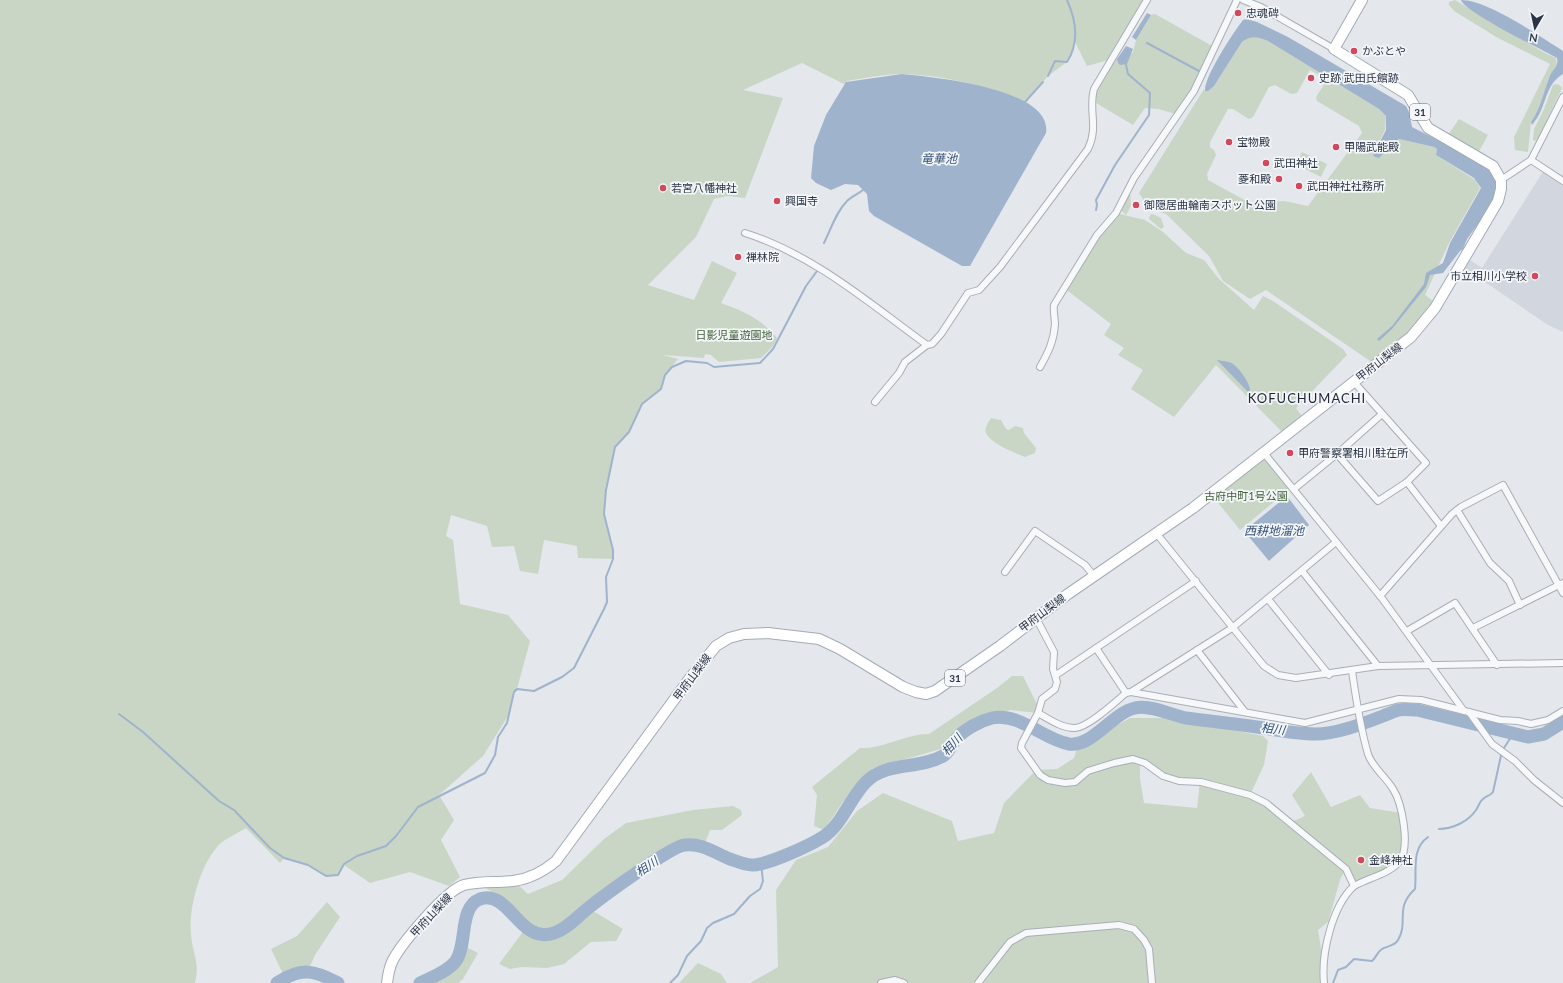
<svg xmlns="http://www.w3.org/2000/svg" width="1563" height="983" viewBox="0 0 1563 983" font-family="Lato,'Noto Sans JP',sans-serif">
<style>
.built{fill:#d2d6de}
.green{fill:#c9d6c5;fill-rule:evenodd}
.water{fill:#9fb4cc}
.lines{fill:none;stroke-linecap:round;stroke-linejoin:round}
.stream{stroke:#9fb4cc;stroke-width:2}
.river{stroke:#9fb4cc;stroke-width:13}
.street-casing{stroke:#a9aeb7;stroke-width:8}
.primary-casing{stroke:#a3abb8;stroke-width:12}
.street{stroke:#f7f8fa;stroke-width:6}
.primary{stroke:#fff;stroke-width:10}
.poi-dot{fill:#d1495b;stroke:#f4f6f9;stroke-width:1.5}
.labels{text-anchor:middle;stroke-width:3.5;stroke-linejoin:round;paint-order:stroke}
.shield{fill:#f4f6f9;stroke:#676e7b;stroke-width:1}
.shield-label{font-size:10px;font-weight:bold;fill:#2b3445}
.poi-label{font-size:11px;fill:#2b3445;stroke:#f4f6f9;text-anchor:start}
.park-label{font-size:11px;fill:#3f6138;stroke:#f4f6f9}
.street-label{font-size:11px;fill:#2b3445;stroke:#f4f6f9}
.water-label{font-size:12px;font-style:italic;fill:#34527a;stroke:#f4f6f9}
.quarter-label{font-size:13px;letter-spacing:1px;fill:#1d2536;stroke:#f4f6f9}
</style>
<rect width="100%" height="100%" fill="#e4e7ec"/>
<polygon class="built" points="1544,170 1563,181 1563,332 1548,325 1460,265 1465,257 1482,268"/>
<g class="green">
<path d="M0 0H1147L1113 59H1117L1118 63 1120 65 1133 52 1136 40 1151 15 1155 14 1214 47 1194 91 1176 114 1158 109 1145 108 1133 125 1091 100 1112 59 1087 66 1075 42 1072 54 1067 62 1048 76 1025 102C987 86 944 75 902 74 884 74 865 78 847 81L844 84 802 63 743 90 783 98 745 198 727 196 714 199 696 237 648 285 694 300 712 261 737 273 721 303C743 311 762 319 777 338L773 346 761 358 719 362 711 355 705 354 704 358 663 355 678 359 665 375 661 389 642 404 629 432 615 447 606 490 604 514 613 550V559L578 558 577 546 544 540 538 574 520 571 514 546 492 547 487 526 451 515 446 536 453 540 460 604 508 615 530 641 517 689 514 692 510 713 483 756 439 795 454 820 441 840 460 877 449 886 410 872 370 883 344 865 338 875 326 876 308 865 284 858 280 863 246 828C238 833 229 837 222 842 201 860 188 908 191 935 193 956 200 961 195 983H0Z"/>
<polygon points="1455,0 1543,52 1556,58 1557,67 1549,77 1541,107 1531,122 1528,152 1515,150 1514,137 1550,64 1498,38 1454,11 1449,5 1449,2"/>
<path d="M1255 36 1268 41 1379 109 1386 116 1385 130 1373 154 1375 157 1379 158 1399 139 1434 147 1437 149 1436 155 1475 180 1480 188 1449 243 1425 295 1433 301 1410 331 1373 363 1266 290 1250 299 1223 281 1209 256 1166 214 1149 208 1139 193 1204 89 1205 91 1214 86 1242 42 1249 37ZM1310 70 1327 80 1316 97 1317 101 1359 126 1362 133 1308 206 1284 201 1250 203 1208 180 1207 174 1216 155 1214 150 1210 147V142L1228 109H1233L1249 119 1253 117 1269 87 1275 85 1291 94 1297 93Z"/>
<polygon points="1558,84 1562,88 1538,139 1535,141 1533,140 1534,129 1544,109 1553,85"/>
<polygon points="1459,119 1488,135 1478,153 1448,135"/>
<polygon points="1302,152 1327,164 1321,177 1297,165 1296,163"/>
<polygon points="1130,191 1131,206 1126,215 1120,209"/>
<polygon points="1116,213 1145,220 1163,232 1186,253 1204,260 1219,279 1254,310 1263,296 1273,301 1343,349 1347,355 1296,408 1305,420 1285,435 1216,365 1174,417 1131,389 1143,370 1118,355 1124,348 1104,335 1111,324 1064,288 1097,235"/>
<polygon points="1153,214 1161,218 1164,227 1161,229 1149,219 1150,215"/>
<path d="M991 418 1001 420 1006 429 1009 430 1015 426 1023 428 1024 433 1036 448 1035 453 1025 457C1015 453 990 443 986 433 984 428 988 423 991 418Z"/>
<polygon points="1264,453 1292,487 1240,530 1211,494"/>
<path d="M1012 676H1023L1039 708 1038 713 1010 710 979 720 958 734 951 743 944 748 872 769 843 802 824 830 814 826 817 795 812 787 860 748C884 749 905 734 929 734L997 688Z"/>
<path d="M1130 718H1174L1263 736 1268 741 1264 765 1250 795 1289 823 1305 816 1292 795 1311 772 1331 807 1360 795 1370 808 1401 813 1404 832 1399 861 1354 886 1345 870 1340 880 1328 922 1318 930 1322 954 1321 983H750L778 967 776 890 796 860 828 847 857 811 883 793 952 821 958 841 994 833 1004 803 1036 770 1057 769 1074 758 1078 746ZM1140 762 1179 781 1200 782 1197 808 1144 803 1140 779Z"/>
<polygon points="733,806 741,810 742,815 722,830 710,830 704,846 685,845 674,849 588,908 623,929 616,941 591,942 564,964 547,968 521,967 510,969 499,964 525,929 515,909 493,892 476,883 514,881 528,894 562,880 604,839 626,823 693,810"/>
<polygon points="327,902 340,917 315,955 308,971 295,973 285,978 271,949 297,936"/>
<polygon points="466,947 478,953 463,979 458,983 420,983 448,969"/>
<polygon points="698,963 721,974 727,983 679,983"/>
</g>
<g class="water">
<path d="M1461 0C1488 0 1539 36 1563 51V74C1543 86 1548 107 1532 125L1531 122C1541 108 1543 94 1549 78 1552 69 1559 68 1557 58 1542 50 1463 11 1461 0Z"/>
<polygon points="1147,13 1151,15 1136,40 1132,37"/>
<path d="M1247 19 1257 22 1288 37 1406 106 1409 112 1412 127 1482 163 1493 174 1497 183 1495 195 1491 206 1467 239 1463 249 1460 251 1443 273 1430 275 1426 287 1392 329 1379 341 1377 339 1392 326 1424 284 1426 273 1443 263 1450 243 1481 188 1474 178 1436 155 1437 149 1434 147 1399 139 1379 158 1375 157 1373 155 1386 130V116L1379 109 1268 41C1257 37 1252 35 1242 42L1214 86 1208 91H1205C1204 77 1233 33 1243 20Z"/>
<polygon points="1126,46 1133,49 1127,64 1120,65 1118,63 1117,59"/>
<path d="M902 74C932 77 1053 88 1046 133L970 266H962L874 216 869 211 867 194 858 185 845 184 831 190 816 183 811 178 814 146 826 115 846 82Z"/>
<path d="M1217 360C1222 361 1229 361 1233 364 1239 368 1251 384 1250 391L1248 392Z"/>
<polygon points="1287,496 1309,525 1269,561 1244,531"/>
</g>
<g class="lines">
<g class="stream">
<polyline points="1147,43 1199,71"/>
<path d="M1048 76 1055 61 1067 62C1080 42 1076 20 1067 0"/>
<polyline points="1025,102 1043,82"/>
<polyline points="1096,210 1097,205 1096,200 1115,165 1149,115 1150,93 1128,74 1126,65"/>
<path d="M824 243C831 229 836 212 847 201 851 197 858 194 863 190"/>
<polyline points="119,714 143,732 219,801 234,810 270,848 284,858 308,865 326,876 338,875 344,864 357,856 386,846 396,836 418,807 485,773 495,755 498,737 507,723 514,692 517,689 534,691 562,677 574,668 604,609 607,602 606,577 613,559 613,550 604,514 606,490 615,447 629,432 642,404 661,389 665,375 672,367 686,361 707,363 714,367 760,363 773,349 806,286 817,271"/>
<path d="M1439 829C1452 829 1468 822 1476 810 1479 806 1479 802 1483 799 1486 796 1490 796 1493 792L1502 751 1513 734"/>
<polyline points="670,983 678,975 687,956 701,941 707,928 713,923 734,914 750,896 760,889 763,881 761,864"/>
<path d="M1333 983 1338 970 1346 967 1354 959 1372 961C1376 958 1377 952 1382 949 1387 946 1395 946 1398 940 1409 922 1394 908 1415 889 1417 870 1411 849 1428 837"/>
</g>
<g class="river">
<path d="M277 983C301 967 314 970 338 983"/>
<path d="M420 983C432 977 447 972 455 962 468 947 458 907 480 899 510 889 519 945 554 933 567 929 577 917 587 909 602 897 671 846 685 845 702 843 715 853 730 859 736 861 745 865 752 865 767 865 809 846 823 837 842 825 850 798 866 782 887 761 918 770 943 756 950 752 951 744 957 738 965 729 980 721 992 718 1019 712 1044 740 1069 744 1093 747 1112 713 1135 708 1148 704 1172 715 1186 718 1207 721 1229 723 1250 726 1271 729 1293 734 1315 734 1337 734 1362 724 1383 716 1388 714 1394 711 1399 710 1404 709 1411 710 1417 710L1528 737 1544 734 1563 722"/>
</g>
<g class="street-casing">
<g id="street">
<polyline points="1243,0 1261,7 1334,49"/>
<polyline points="1531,160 1563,181"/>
<polyline points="1501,180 1531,160 1563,97"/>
<path d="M745 233C814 255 869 303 927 345"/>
<path d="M1040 367C1048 353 1054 341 1055 324 1055 318 1053 312 1054 305L1097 235 1116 213 1134 178 1194 91 1237 0"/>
<path d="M875 402 899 373 905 362 927 345 932 344 941 334 968 293 979 290 1000 267 1088 149C1099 126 1088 111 1094 89L1147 0"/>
<polyline points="1264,453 1381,597 1464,711"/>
<polyline points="1337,454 1378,501 1407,482 1426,463 1354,382"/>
<polyline points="1407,482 1441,526"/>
<polyline points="1294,489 1337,454 1382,414"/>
<polyline points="1457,510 1490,563 1509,581 1520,605"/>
<polyline points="1156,533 1264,666 1278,675 1296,678 1378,666 1563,663"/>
<polyline points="1302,571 1378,666"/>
<polyline points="1005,572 1035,531 1085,565 1094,576"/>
<polyline points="1380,596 1452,514 1461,507 1503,485 1563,593"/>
<polyline points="1268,599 1329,675"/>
<path d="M1036 618 1054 652 1053 669 1057 682 1055 689 1042 699 1038 713C1049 719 1061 728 1075 728 1089 727 1115 702 1126 693L1131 692 1232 628 1336 542"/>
<polyline points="1473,628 1563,583"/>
<polyline points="1407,631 1455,603 1497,665"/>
<polyline points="1096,648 1126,693"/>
<polyline points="1197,650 1245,712"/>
<path d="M1352 671C1356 699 1360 727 1368 754 1372 767 1386 777 1393 789 1402 803 1411 848 1399 862 1389 874 1368 878 1354 886"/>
<polyline points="1056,675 1196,581"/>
<polyline points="1131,692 1305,723 1399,699 1421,700 1500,720 1518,721 1531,724 1548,720 1563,711"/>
<polyline points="1469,712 1492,744 1515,761 1534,780 1563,803"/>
<path d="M1038 713 1022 743 1021 748 1040 775 1048 780 1065 783 1075 782 1088 771 1114 763 1133 759 1145 763 1163 776 1179 781 1201 782 1250 795 1266 803 1346 869 1354 886C1332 906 1321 954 1324 983"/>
<polyline points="881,983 895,980 904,983"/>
<polyline points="978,983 1010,942 1026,933 1119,925 1134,929 1144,940 1149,949 1152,983"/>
</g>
</g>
<g class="primary-casing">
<path id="primary" d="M387 983C388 975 389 967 393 960 402 943 446 890 464 885 480 881 497 883 513 881 529 879 544 871 556 861L690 678 716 646 729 638 744 634 768 633 819 639 840 649 903 687 916 692 926 694 935 691 1000 646 1068 594 1193 508 1411 337 1435 308 1498 201 1501 189V180L1493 166 1428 128 1408 95 1334 49 1362 0"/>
</g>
<use href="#street" class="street"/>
<use href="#primary" class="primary"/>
</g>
<g class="poi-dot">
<circle cx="1238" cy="13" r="4"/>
<circle cx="1354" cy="51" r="4"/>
<circle cx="1311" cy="78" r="4"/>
<circle cx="1229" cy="142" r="4"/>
<circle cx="1336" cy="147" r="4"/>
<circle cx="1266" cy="163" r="4"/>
<circle cx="1279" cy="179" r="4"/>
<circle cx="1299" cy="186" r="4"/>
<circle cx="663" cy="188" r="4"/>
<circle cx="777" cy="201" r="4"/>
<circle cx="1136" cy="205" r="4"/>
<circle cx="738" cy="257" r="4"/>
<circle cx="1535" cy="276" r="4"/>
<circle cx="1290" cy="453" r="4"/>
<circle cx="1361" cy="860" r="4"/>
</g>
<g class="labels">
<g class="shield">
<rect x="1410" y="104" width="20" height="16" rx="3"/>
<rect x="945" y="670" width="20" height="16" rx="3"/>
</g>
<g class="shield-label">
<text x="1420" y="116">31</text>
<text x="955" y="682">31</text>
</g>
<g class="poi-label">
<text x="1246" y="17">忠魂碑</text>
<text x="1362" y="55">かぶとや</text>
<text x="1319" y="82">史跡 武田氏館跡</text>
<text x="1237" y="146">宝物殿</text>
<text x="1344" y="151">甲陽武能殿</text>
<text x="1274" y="167">武田神社</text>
<text x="1271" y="183" text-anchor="end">菱和殿</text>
<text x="1307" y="190">武田神社社務所</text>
<text x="671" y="192">若宮八幡神社</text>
<text x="785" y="205">興国寺</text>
<text x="1144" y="209">御隠居曲輪南スポット公園</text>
<text x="746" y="261">禅林院</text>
<text x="1527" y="280" text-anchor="end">市立相川小学校</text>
<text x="1298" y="457">甲府警察署相川駐在所</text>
<text x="1369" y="864">金峰神社</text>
</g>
<g class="park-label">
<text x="734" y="339">日影児童遊園地</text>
<text x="1246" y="500">古府中町1号公園</text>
</g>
<g class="street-label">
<text transform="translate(1379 362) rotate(-38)" y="4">甲府山梨線</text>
<text transform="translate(1042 613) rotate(-37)" y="4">甲府山梨線</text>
<text transform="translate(692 677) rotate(-53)" y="4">甲府山梨線</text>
<text transform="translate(431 915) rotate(-47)" y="4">甲府山梨線</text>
</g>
<g class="water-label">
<text x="939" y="163">竜華池</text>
<text x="1274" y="535">西耕地溜池</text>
<text transform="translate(1273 729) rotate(7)" y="4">相川</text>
<text transform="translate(952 745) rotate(-48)" y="4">相川</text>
<text transform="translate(647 867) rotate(-34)" y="4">相川</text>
</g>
<g class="quarter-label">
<text x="1307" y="403">KOFUCHUMACHI</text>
</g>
</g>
<g transform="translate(1535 28) rotate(189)" stroke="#f4f6f9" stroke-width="3" paint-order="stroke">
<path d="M0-3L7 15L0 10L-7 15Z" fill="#2b3445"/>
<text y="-6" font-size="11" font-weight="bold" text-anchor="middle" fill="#2b3445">N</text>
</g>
</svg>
